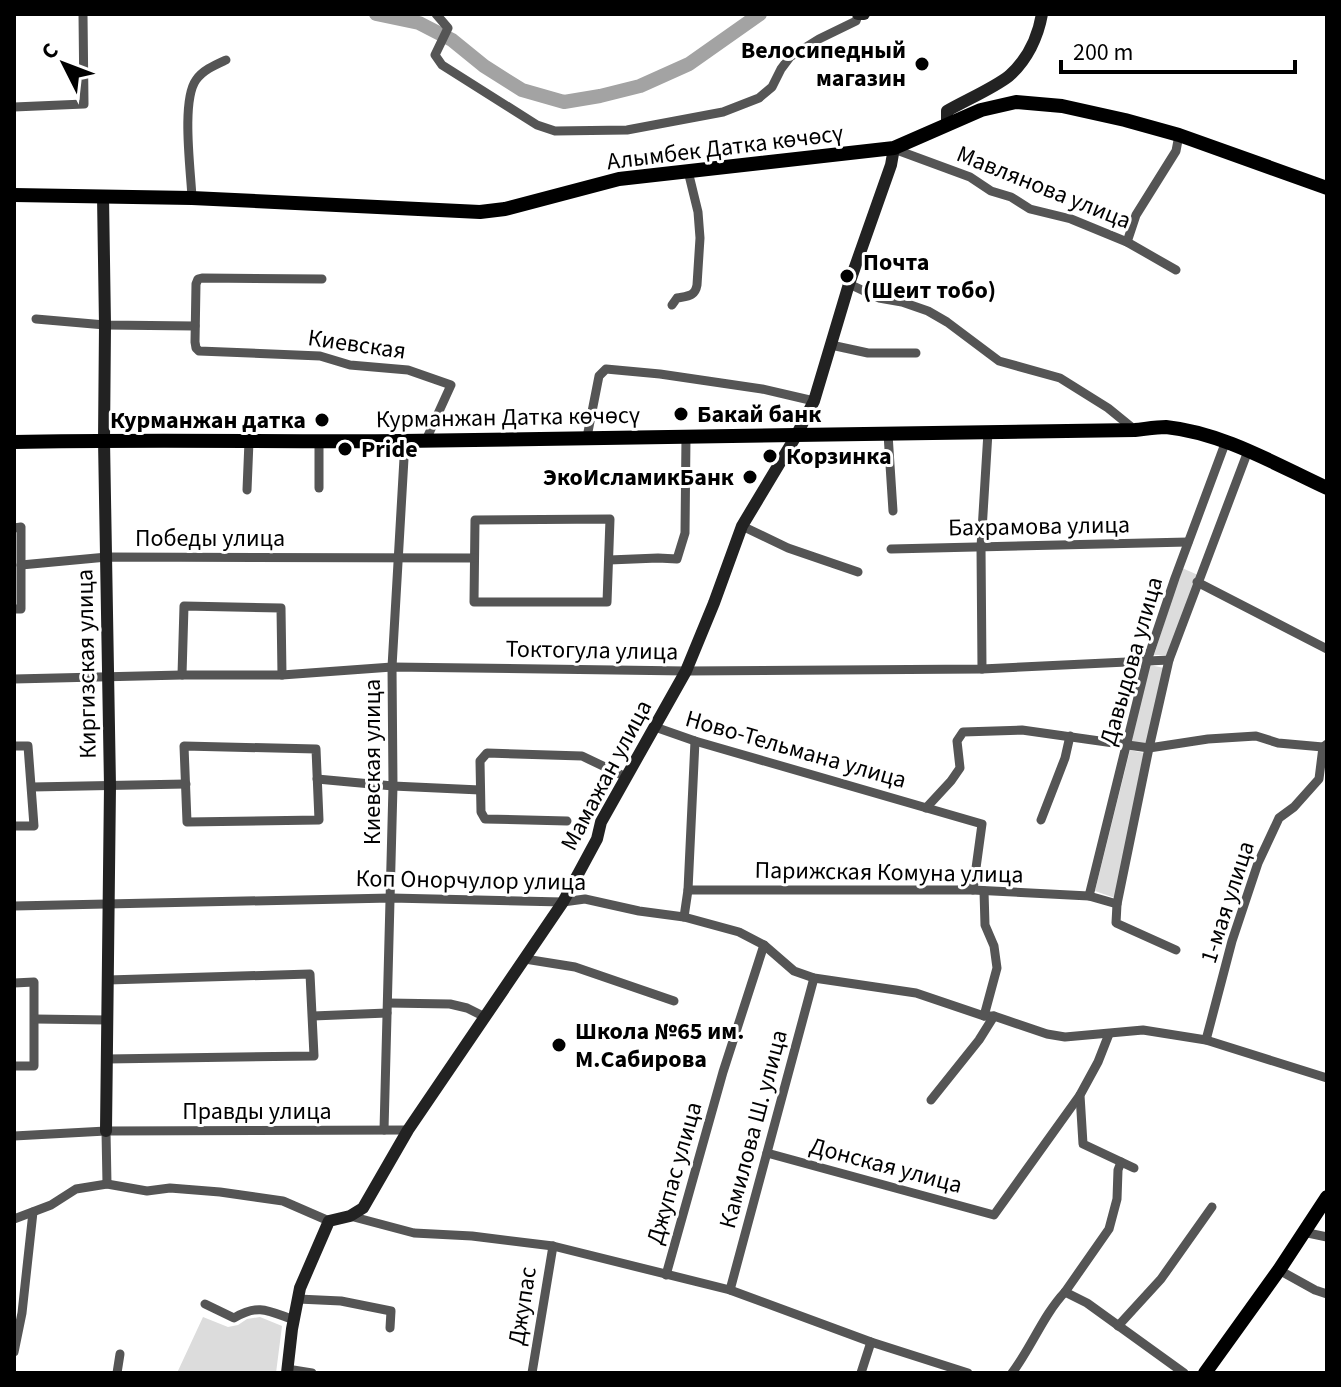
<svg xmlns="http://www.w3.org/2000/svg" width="1341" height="1387" viewBox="0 0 1341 1387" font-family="'Source Sans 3',sans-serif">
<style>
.green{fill:#dcdcdc}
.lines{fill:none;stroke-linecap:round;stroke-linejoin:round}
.river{stroke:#a3a3a3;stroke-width:14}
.street{stroke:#555;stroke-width:9}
.secondary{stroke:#222;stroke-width:12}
.primary{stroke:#000;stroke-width:14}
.poi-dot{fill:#000;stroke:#fff;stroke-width:3}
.labels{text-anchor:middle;stroke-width:6;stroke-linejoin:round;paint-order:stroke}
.poi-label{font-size:24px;font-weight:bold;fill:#000;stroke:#fff;text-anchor:start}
.street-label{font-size:24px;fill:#000;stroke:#fff}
</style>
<rect width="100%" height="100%" fill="#fff"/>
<g class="green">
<polygon points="1182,568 1198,575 1168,655 1154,655"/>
<polygon points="1150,665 1164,668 1146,745 1130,741"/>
<polygon points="1130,750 1144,753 1115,898 1095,891"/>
<polygon points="203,1317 228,1327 238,1325 247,1319 260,1317 282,1326 276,1373 177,1373"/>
</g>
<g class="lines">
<polyline class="river" points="376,14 419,23 452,40 484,66 522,90 564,102 600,96 640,86 689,64 760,14"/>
<g class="street">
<polyline points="436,14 448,28 435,55 442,65 537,125 555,131 627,130 723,112 759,98 772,87 781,69 790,57 819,39 856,21 858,15"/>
<polyline points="14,107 84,104 83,14"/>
<polyline points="894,149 970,177 991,191 1011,197 1030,209 1071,219 1127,242 1176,270"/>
<path d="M192 198C191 172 181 101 196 80 203 70 215 65 226 60"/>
<polyline points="1127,242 1136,215 1176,151 1179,135"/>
<polyline points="322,279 202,278 198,279 196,284 195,342 196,348 199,351 320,356 350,365 408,370 451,385 426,440"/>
<polyline points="849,284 879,298 902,302 928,311 947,322 999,361 1060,378 1108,408 1135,430"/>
<path d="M672 305 677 298C687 296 695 297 697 285L700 238 698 212 688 171"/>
<polyline points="36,319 105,325 195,326"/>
<polyline points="831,345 868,353 916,353"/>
<polyline points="888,434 893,511"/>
<polyline points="587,437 599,376 606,369 660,374 762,389 814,401"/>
<polyline points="319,488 319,441"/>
<polyline points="247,490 249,441"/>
<polygon points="610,519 607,602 474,602 475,520"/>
<polyline points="742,526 788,548 858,572"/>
<polyline points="14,528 21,527 21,609 14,609"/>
<polyline points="891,549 1188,542"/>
<polyline points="609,560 658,558 677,559 685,533 686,437"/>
<polyline points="21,565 107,557 474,558"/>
<polyline points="1197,582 1327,649"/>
<polyline points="982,669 981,547 988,432"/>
<polyline points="182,675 184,606 281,608 282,675"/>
<polyline points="14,679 182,675 282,675 392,667 686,671 982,669 1169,660"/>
<polyline points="655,727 695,741 982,824 973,890"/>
<polyline points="14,746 28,746 34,826 14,826"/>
<polygon points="184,746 316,749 319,820 187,822"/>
<polyline points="317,779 393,786 480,790"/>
<polyline points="32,787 186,784"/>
<polyline points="926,808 951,781 960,768 957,741 963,732 1022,730 1149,748 1208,739 1256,736 1278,743 1323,747 1327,744"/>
<polyline points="1041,820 1065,758 1070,736"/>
<polyline points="567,821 485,819 481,812 480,761 487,753 582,756 626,777"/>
<polyline points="688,890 973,890 1089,896 1117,904"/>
<polyline points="1089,896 1147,661 1175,578 1226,441"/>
<polyline points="14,906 391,898 563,902 585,899 639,911 684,917 739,932 764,945 794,971 814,978 916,993 984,1016 994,1016 1047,1034 1065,1037 1143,1030 1206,1040 1327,1078"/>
<polyline points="684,917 688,890 695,741"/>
<polyline points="1176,950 1116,923 1117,904 1149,748 1169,660 1248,451"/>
<polyline points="525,959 575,967 674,1001"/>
<polyline points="14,983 34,982 34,1066 14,1066"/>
<polyline points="388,1003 450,1004 467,1008 485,1017"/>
<polyline points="313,1016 387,1013"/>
<polyline points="984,1016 997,968 994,946 985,925 984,891"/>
<polyline points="35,1019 108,1020"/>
<polyline points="1109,1034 1098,1062 1080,1095 1083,1144 1134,1168"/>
<polyline points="1206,1040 1232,941 1258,863 1279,818 1294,807 1319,779 1323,747"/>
<polyline points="107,1059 314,1056 310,974 108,980"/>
<polyline points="931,1100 979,1040 994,1016"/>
<polyline points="384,1130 393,786 392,667 405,441"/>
<polyline points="106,1131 107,1184"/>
<polyline points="14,1136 106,1131 408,1130"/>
<polyline points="767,1153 994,1215 1080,1095"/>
<polyline points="350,1216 414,1233 472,1236 553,1246 730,1290 871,1342 968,1373"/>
<polyline points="14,1219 51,1205 76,1189 107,1184 147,1191 170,1188 220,1192 283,1201 329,1221"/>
<polyline points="1303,1232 1327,1237"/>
<polyline points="1279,1270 1315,1290 1327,1294"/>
<polyline points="666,1275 723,1072 764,945"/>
<polyline points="730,1290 814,978"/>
<polyline points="1065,1292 1087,1303 1184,1373"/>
<polyline points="298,1299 341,1301 391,1311 390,1328"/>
<path d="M205 1304 234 1318C259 1303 269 1311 294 1320"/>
<polyline points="1118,1326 1161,1279 1212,1207"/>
<polyline points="14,1352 22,1313 33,1212"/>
<polyline points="287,1369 312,1373"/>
<polyline points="117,1373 120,1354"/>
<polyline points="532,1373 553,1246"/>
<polyline points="861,1373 871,1342"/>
<path d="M1012 1373C1031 1348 1044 1314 1065 1292L1109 1229 1117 1199 1118 1170 1121 1162"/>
</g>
<g class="secondary">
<polyline points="858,14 864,14"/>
<path d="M947 124V111C964 101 994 88 1009 76 1027 60 1038 37 1042 14"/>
<polyline points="103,196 105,325 104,440 110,786 106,1131"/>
<polyline points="287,1373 292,1329 300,1288 329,1221 350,1216 363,1208 408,1130 563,902 597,839 601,822 686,671 714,603 742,526 796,436 814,401 849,284 891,165 894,148"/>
</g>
<g class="primary">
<polyline points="14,195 192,198 480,212 505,209 619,179 894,148 981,110 1016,102 1062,106 1125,120 1179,135 1327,188"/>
<path d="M14 442C143 439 272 442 402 441 646 439 890 433 1135 430 1145 429 1156 427 1166 427 1223 433 1275 464 1327 488"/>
<polyline points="1205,1373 1279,1270 1327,1197"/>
</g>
</g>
<g class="poi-dot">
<circle cx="922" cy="64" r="8"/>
<circle cx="847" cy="276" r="8"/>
<circle cx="681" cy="414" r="8"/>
<circle cx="322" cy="420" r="8"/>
<circle cx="345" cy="449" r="8"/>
<circle cx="770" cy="456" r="8"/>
<circle cx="750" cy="477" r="8"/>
<circle cx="559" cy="1045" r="8"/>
</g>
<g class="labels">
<g class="poi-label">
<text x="906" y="58" text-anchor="end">Велосипедный<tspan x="906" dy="28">магазин</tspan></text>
<text x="863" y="270">Почта<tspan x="863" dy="28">(Шеит тобо)</tspan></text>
<text x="697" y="422">Бакай банк</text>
<text x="306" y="428" text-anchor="end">Курманжан датка</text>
<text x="361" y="457">Pride</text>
<text x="786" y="464">Корзинка</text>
<text x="734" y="485" text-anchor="end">ЭкоИсламикБанк</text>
<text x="575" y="1039">Школа №65 им.<tspan x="575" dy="28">М.Сабирова</tspan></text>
</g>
<g class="street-label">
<text transform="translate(725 147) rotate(-7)" y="8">Алымбек Датка көчөсү</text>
<text transform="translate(1044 187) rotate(22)" y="8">Мавлянова улица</text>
<text transform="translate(357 344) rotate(8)" y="8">Киевская</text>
<text transform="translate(508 417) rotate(-1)" y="8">Курманжан Датка көчөсү</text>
<text transform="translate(1039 526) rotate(-1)" y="8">Бахрамова улица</text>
<text x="210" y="546">Победы улица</text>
<text transform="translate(592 650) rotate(1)" y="8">Токтогула улица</text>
<text transform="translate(1131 661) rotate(-74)" y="8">Давыдова улица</text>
<text transform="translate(86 664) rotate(-91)" y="8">Киргизская улица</text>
<text transform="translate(796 749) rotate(16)" y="8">Ново-Тельмана улица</text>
<text transform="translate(372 762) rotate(-90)" y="8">Киевская улица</text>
<text transform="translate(606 775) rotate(-62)" y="8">Мамажан улица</text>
<text transform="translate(889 872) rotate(1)" y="8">Парижская Комуна улица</text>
<text transform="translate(471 880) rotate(1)" y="8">Коп Онорчулор улица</text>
<text transform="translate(1227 902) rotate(-72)" y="8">1-мая улица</text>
<text x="257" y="1119">Правды улица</text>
<text transform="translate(753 1129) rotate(-75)" y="8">Камилова Ш. улица</text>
<text transform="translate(886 1165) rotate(15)" y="8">Донская улица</text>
<text transform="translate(674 1173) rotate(-74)" y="8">Джупас улица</text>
<text transform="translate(522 1306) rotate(-81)" y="8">Джупас</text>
</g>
</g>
<rect width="1341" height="1387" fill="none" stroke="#000000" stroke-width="32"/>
<g transform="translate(64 64) rotate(312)" stroke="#ffffff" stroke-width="6" paint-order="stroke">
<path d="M0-6L14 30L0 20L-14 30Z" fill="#000000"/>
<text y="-12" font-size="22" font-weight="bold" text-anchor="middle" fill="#000000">С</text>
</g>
<path d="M1061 60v12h234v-12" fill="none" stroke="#000000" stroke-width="4"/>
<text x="1073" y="60" font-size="24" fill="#000000" stroke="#ffffff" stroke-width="6" paint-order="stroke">200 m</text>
</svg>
